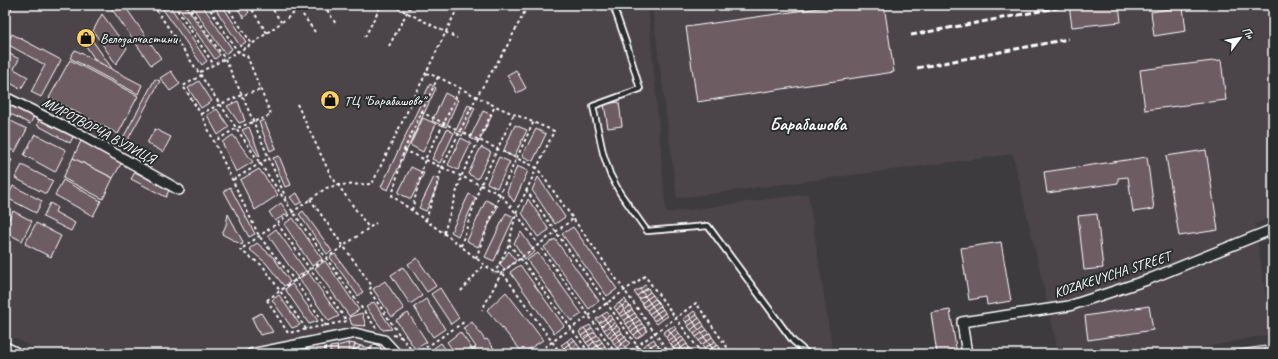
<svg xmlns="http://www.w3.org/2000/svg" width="1278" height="359" viewBox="0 0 1278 359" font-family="Caveat,sans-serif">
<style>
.built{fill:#4c4549}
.building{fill:#6d5b62;stroke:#fff}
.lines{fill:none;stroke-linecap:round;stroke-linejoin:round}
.lane-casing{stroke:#fff;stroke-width:8}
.street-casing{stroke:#fff;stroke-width:12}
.secondary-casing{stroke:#fff;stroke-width:16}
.path{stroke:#fff;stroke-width:2;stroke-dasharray:3 3;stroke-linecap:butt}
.lane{stroke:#2a2d2e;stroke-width:4.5}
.street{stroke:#2a2d2e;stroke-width:9}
.secondary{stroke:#2a2d2e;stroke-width:13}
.rail{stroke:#fff;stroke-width:3;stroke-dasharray:6 3;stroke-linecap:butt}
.labels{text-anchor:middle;stroke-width:4;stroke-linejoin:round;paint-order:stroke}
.poi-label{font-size:14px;fill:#fff;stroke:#2a2d2e;text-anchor:start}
.street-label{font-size:14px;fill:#fff;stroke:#2a2d2e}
.district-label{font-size:18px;font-weight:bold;fill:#fff;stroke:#2a2d2e}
</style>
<rect width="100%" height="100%" fill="#3e3b3e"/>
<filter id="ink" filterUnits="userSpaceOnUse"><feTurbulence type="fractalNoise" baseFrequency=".025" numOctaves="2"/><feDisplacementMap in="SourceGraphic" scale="8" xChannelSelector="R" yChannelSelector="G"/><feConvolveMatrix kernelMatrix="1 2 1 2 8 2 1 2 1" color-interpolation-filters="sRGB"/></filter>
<g filter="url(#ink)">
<g class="built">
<polygon points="5,5 648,5 666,213 808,194 833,354 46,354 5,333"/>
<polygon points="652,5 1273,5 1273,216 1255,224 1271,334 1171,354 1059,354 1013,154 677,198"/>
</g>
<g class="building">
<polygon points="109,5 124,5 161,58 151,65"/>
<polygon points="160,5 169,5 207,61 202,65"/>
<polygon points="177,5 185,5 220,55 215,59"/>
<polygon points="191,5 202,5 232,49 225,54"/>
<polygon points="213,5 222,5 246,42 240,46"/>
<polygon points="235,5 244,5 249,12 244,18"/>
<polygon points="840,5 884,5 894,72 697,102 686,27"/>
<polygon points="1069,5 1119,5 1121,22 1072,27"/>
<polygon points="1183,7 1186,31 1154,36 1151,12"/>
<polygon points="102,14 127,48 116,64 93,31"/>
<polygon points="12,34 61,60 41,97 31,92 45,65 7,44"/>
<polygon points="90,37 113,70 96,61 86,46"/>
<polygon points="75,50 142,85 138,94 70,58"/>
<polygon points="6,52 19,59 14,69 28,77 21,89 5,80"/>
<polygon points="70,60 138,96 118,134 49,98"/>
<polygon points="1221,60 1226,100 1145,110 1140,70"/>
<polygon points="516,70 526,88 517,93 507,75"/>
<polygon points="171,71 180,84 170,91 160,78"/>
<polygon points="155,79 160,81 127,141 123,138"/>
<polygon points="199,81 212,101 201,108 188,88"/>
<polygon points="430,84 436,88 388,190 381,187"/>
<polygon points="445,93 458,100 446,127 432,121"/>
<polygon points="5,101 34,116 30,124 5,111"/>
<polygon points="238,101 245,121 239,123 227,106"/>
<polygon points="619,102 622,126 608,128 604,104"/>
<polygon points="468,105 475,108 462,136 455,132"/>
<polygon points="217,109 229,127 218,135 207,115"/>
<polygon points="483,111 492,115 479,142 470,138"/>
<polygon points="5,118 27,129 15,152 5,146"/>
<polygon points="40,118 74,135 70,143 37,125"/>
<polygon points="423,118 436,124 423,152 410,145"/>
<polygon points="264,120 276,148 270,151 259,122"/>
<polygon points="515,125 527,130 514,157 503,152"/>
<polygon points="249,127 260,156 259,157 242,130"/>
<polygon points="155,129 171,137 163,152 147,143"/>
<polygon points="447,129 454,133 440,163 432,159"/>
<polygon points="536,129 546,134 533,161 522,156"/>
<polygon points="35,134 66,150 55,172 24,155"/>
<polygon points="233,135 253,162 236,172 222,142"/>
<polygon points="461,138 471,143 458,170 448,165"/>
<polygon points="81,141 122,162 113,178 73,158"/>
<polygon points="481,147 491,152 478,179 468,174"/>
<polygon points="1206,150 1218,230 1179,236 1166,156"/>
<polygon points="279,156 291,185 285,187 273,158"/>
<polygon points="5,157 12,160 5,173"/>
<polygon points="499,157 510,162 497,188 487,183"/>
<polygon points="1147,157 1154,209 1133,212 1128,177 1118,178 1118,183 1047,193 1044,172"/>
<polygon points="73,158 113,178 103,199 63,178"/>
<polygon points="22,165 53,181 46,194 15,178"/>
<polygon points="517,166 528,171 514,202 507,192"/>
<polygon points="411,167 424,173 411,199 398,193"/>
<polygon points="259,169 278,195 255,210 240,180"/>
<polygon points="135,172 169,190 166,197 131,179"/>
<polygon points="434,177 440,180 426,211 419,208"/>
<polygon points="538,177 565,217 555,224 532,190"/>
<polygon points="63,180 101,201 93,216 55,195"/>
<polygon points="13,186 42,201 36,213 7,198"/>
<polygon points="230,187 255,234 249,237 224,191"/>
<polygon points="297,193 302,202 296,205 290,197"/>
<polygon points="469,194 476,198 458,236 451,232"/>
<polygon points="528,199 549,230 538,237 522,213"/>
<polygon points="486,200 498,206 478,247 467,241"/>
<polygon points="50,203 57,207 55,212 75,223 71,231 43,217"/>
<polygon points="281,203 288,213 275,221 269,212"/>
<polygon points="13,211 32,221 22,241 5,232 5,226"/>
<polygon points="303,211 332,251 327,254 299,214"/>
<polygon points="506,213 514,217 494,261 485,257"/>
<polygon points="228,214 243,242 242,245 222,234 226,225"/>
<polygon points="1097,214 1103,268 1084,270 1078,216"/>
<polygon points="293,218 322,259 312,266 284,224"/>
<polygon points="36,223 61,236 51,257 25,244"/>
<polygon points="573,227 617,289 607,296 562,234"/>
<polygon points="276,229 306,271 297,277 268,235"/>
<polygon points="521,232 535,252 525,259 514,243"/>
<polygon points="555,239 599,301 589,309 544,247"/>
<polygon points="1001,242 1011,301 987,305 986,297 969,300 961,248"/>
<polygon points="257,243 274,258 290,282 284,286 266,263 249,249"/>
<polygon points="509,251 516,261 505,270 500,264"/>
<polygon points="538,253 582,314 571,321 527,260"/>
<polygon points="335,254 363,292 358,296 330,257"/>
<polygon points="417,258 436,286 427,292 408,264"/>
<polygon points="325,261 359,310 349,316 315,268"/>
<polygon points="520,265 564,326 554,333 510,272"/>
<polygon points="403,267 422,296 410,304 391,275"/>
<polygon points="308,272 339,316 329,321 299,279"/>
<polygon points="385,281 404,309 392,317 373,289"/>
<polygon points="292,284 318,321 309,324 285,289"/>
<polygon points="645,285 648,288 642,292 640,289"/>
<polygon points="440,288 459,318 451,324 431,294"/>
<polygon points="648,288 650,292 645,296 642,292"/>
<polygon points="640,289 642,292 637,296 634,292"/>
<polygon points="506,292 543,340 523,353 487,310"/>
<polygon points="642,292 645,296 639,299 637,296"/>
<polygon points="650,292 653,295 647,299 645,296"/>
<polygon points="279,295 300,325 292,328 272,300"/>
<polygon points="653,295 655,299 650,303 647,299"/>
<polygon points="645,296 647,299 642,303 639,299"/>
<polygon points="426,299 445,329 433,337 414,307"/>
<polygon points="625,299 627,303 622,306 619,303"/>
<polygon points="647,299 650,303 644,307 642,303"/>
<polygon points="655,299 658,302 652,306 650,303"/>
<polygon points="374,302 392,329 383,330 366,307"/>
<polygon points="658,302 660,306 655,310 652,306"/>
<polygon points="619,303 622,306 616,310 614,307"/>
<polygon points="627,303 630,306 624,310 622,306"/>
<polygon points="650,303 652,306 647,310 644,307"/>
<polygon points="622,306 624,310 619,314 616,310"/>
<polygon points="630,306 632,310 627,313 624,310"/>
<polygon points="652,306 655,310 649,314 647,310"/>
<polygon points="660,306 663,309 657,313 655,310"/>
<polygon points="1149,306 1153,330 1088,340 1085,316"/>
<polygon points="663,309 665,313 660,317 657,313"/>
<polygon points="624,310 627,313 621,317 619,314"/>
<polygon points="632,310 635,313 629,317 627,313"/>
<polygon points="655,310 657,313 652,317 649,314"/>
<polygon points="950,310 957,354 937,354 931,313"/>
<polygon points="694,311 697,315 691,319 689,315"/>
<polygon points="607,312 610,315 605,319 602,315"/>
<polygon points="261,313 273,332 260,335 252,318"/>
<polygon points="362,313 366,326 352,325 349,317"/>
<polygon points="408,313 427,342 415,349 396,320"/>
<polygon points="627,313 629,317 624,321 621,317"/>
<polygon points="635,313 637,317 632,320 629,317"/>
<polygon points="657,313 660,317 654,321 652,317"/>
<polygon points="665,313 668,316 662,320 660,317"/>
<polygon points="602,315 605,319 599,323 596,319"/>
<polygon points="610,315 612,319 607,322 605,319"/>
<polygon points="689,315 691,319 686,322 683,319"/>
<polygon points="697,315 699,318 694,322 691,319"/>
<polygon points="629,317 632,320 626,324 624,321"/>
<polygon points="637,317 640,320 634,324 632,320"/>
<polygon points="660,317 662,320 657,324 654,321"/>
<polygon points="699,318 702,322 696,326 694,322"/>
<polygon points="605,319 607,322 602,326 599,323"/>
<polygon points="612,319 615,322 610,326 607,322"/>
<polygon points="691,319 694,322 688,326 686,322"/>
<polygon points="632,320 634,324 629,328 626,324"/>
<polygon points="640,320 642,324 637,328 634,324"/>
<polygon points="472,322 485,340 487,339 498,354 478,354 474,348 476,347 463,328"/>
<polygon points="607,322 610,326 604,330 602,326"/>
<polygon points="615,322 617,326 612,329 610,326"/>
<polygon points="694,322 696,326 691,330 688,326"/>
<polygon points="702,322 704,326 699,330 696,326"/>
<polygon points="634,324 637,328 631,332 629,328"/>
<polygon points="642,324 645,327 639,331 637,328"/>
<polygon points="590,325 592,328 587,332 584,328"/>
<polygon points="610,326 612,329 607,334 604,330"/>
<polygon points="617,326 620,329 615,333 612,329"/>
<polygon points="674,326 676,329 671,333 668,329"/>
<polygon points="696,326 699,330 694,334 691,330"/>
<polygon points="704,326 707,330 702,333 699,330"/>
<polygon points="645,327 647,331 642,335 639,331"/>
<polygon points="584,328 587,332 581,336 579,332"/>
<polygon points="592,328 595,332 589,335 587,332"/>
<polygon points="637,328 639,331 634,335 631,332"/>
<polygon points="612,329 615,333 609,337 607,334"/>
<polygon points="620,329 622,333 617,336 615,333"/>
<polygon points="668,329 671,333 666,337 663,333"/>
<polygon points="676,329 679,333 674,337 671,333"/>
<polygon points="699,330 702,333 696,337 694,334"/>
<polygon points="707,330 710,333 704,337 702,333"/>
<polygon points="639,331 642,335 636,339 634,335"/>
<polygon points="460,332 476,354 456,354 447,342"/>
<polygon points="587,332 589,335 584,339 581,336"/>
<polygon points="595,332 597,335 592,339 589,335"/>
<polygon points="615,333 617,336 612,340 609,337"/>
<polygon points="622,333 625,336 620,340 617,336"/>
<polygon points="671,333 674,337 668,341 666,337"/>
<polygon points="679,333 682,337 676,341 674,337"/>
<polygon points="702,333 704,337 699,341 696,337"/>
<polygon points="710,333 712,337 707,341 704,337"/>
<polygon points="589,335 592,339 586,343 584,339"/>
<polygon points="597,335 600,339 594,342 592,339"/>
<polygon points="617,336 620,340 614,344 612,340"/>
<polygon points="625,336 627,340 622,344 620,340"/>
<polygon points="572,337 575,340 569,344 567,341"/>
<polygon points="674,337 676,341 671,344 668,341"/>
<polygon points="682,337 684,340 679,344 676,341"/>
<polygon points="704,337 707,341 701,345 699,341"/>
<polygon points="712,337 715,341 710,345 707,341"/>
<polygon points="592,339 594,342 589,346 586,343"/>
<polygon points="600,339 602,342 597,346 594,342"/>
<polygon points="654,339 656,343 651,346 648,343"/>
<polygon points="575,340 577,344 572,348 569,344"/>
<polygon points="620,340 622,344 617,348 614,344"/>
<polygon points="627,340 630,343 625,347 622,344"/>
<polygon points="684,340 687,344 681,348 679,344"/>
<polygon points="567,341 569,344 564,348 561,345"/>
<polygon points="676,341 679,344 673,348 671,344"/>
<polygon points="707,341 710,345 704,348 701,345"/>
<polygon points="715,341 718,345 712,348 710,345"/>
<polygon points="594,342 597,346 591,350 589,346"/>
<polygon points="602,342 605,346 600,349 597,346"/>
<polygon points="348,343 350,352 338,353 337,346"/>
<polygon points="348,343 355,344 353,351 350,352"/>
<polygon points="441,343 449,354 438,354 434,348"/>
<polygon points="648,343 651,346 645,350 643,346"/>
<polygon points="656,343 659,346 654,350 651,346"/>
<polygon points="355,344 361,346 353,351"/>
<polygon points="569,344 572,348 566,352 564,348"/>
<polygon points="577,344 580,348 575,351 572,348"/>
<polygon points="622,344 625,347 619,351 617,348"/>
<polygon points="679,344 681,348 676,352 673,348"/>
<polygon points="687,344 689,348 684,352 681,348"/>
<polygon points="710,345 712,348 707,352 704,348"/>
<polygon points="718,345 720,348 715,352 712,348"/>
<polygon points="337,346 338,353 330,352 330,347"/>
<polygon points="361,346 369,348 375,352 372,354 355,354 353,351"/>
<polygon points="597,346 600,349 594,353 591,350"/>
<polygon points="605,346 607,349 602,353 600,349"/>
<polygon points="651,346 654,350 648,354 645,350"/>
<polygon points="659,346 662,350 656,354 654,350"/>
<polygon points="1265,346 1266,354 1212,354"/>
<polygon points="572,348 575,351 571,354 568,354 566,352"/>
<polygon points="580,348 582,351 577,354 575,351"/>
<polygon points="681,348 684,352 681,354 678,354 676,352"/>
<polygon points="689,348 692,352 689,354 686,354 684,352"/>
<polygon points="712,348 715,352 712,354 708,354 707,352"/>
<polygon points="720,348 723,352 720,354 716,354 715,352"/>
<polygon points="600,349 602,353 594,354 594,353"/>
<polygon points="607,349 610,353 603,354 602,353"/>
<polygon points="654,350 656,354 648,354"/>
<polygon points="662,350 664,354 656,354"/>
<polygon points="321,351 321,354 314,354 314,352"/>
<polygon points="348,352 348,354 338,354 338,353"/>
</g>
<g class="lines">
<g class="lane-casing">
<polyline id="lane" points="613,5 628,48 640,89 593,106 603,153 610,174 620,193 647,231 708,226 793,341 808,354"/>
</g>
<g class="street-casing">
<g id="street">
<polyline points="5,8 7,5"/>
<polyline points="5,97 78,133 179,190"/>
<polyline points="251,354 355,333 384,340 397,354"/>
<polyline points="376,354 376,350"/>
<polyline points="967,354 962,322 1069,306 1147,280 1273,229"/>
</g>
</g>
<g class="secondary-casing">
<polyline id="secondary" points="5,349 15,354"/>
</g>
<g class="path">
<polyline points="153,5 293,212 376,328"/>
<polyline points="174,5 214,65"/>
<polyline points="187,5 225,59 242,95 288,203"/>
<polyline points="207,5 238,52 247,56 271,115 237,128 215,141"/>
<polyline points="226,5 252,44 305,5"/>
<polyline points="249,5 267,33"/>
<polyline points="270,5 281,22"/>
<polyline points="296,5 315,32"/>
<polyline points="324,5 336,24"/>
<polyline points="392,5 457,38"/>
<polyline points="365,37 381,5"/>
<polyline points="389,46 411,5"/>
<polyline points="200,72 245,48 252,44"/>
<polyline points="426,73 438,77 495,106 554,131 516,213 509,244 495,273"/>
<polyline points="202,75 183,86 201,114 259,236 295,281 326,326"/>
<polyline points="438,77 404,150 392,196 453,240 495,273 502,272 482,310"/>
<polyline points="297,104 331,176 338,185 372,184 459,5"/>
<polyline points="421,112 537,168 670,354"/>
<path d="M201 114C221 103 240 95 261 90"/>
<polyline points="404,150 500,194 516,213 616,354"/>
<polyline points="233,180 269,158"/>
<polyline points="526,190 643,354"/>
<polyline points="310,199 372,286 369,290 401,337 415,354"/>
<polyline points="412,210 425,159 444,123 460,88"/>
<polyline points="426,220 442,168 477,96 506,48 528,5"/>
<polyline points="444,233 461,177 495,106"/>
<polyline points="509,244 520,258 590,354"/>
<polyline points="461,246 480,186 514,114"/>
<polyline points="476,258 500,194 534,121"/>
<polyline points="461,291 484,265"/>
<polyline points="267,300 288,333 347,321 277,223"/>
<polyline points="267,300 376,223"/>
<polyline points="306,329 263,266 240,250 326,188 338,185 369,228"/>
<polyline points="393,335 401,337"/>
<polyline points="325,347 325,354"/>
<polyline points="416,354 464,322"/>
<polyline points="535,354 645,276 702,354"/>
<polyline points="561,354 502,272 573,219"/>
<polyline points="626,354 696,303 732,354"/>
</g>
<use href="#lane" class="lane"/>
<use href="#street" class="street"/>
<use href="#secondary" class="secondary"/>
<g class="rail">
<polyline points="911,35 1062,7"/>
<polyline points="917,68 1068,39"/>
</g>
</g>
</g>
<defs>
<g id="shop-disc" transform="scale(1)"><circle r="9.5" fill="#ffd166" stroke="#2a2d2e"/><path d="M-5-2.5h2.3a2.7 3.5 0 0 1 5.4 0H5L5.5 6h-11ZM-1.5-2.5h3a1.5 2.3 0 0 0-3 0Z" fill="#111"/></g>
</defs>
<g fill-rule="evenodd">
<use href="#shop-disc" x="86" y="38"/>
<use href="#shop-disc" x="330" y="100"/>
</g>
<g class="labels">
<g class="poi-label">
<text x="100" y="43">Велозапчастини</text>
<text x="344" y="105">ТЦ "Барабашово"</text>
</g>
<g class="street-label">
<text transform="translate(99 130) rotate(28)" y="5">МИРОТВОРЧА ВУЛИЦЯ</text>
<text transform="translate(1112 274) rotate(-18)" y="5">KOZAKEVYCHA STREET</text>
</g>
<g class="district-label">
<text x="808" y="130">Барабашова</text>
</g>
</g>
<rect width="1278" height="359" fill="none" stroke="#2a2d2e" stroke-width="20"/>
<rect x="10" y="10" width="1258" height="339" fill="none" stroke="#fff" stroke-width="1.5" filter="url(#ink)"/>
<g transform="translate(1240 38) rotate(58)" stroke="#2a2d2e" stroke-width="3" paint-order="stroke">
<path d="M0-3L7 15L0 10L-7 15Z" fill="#ffffff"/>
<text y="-6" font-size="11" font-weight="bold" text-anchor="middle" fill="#ffffff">Пн</text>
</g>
</svg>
